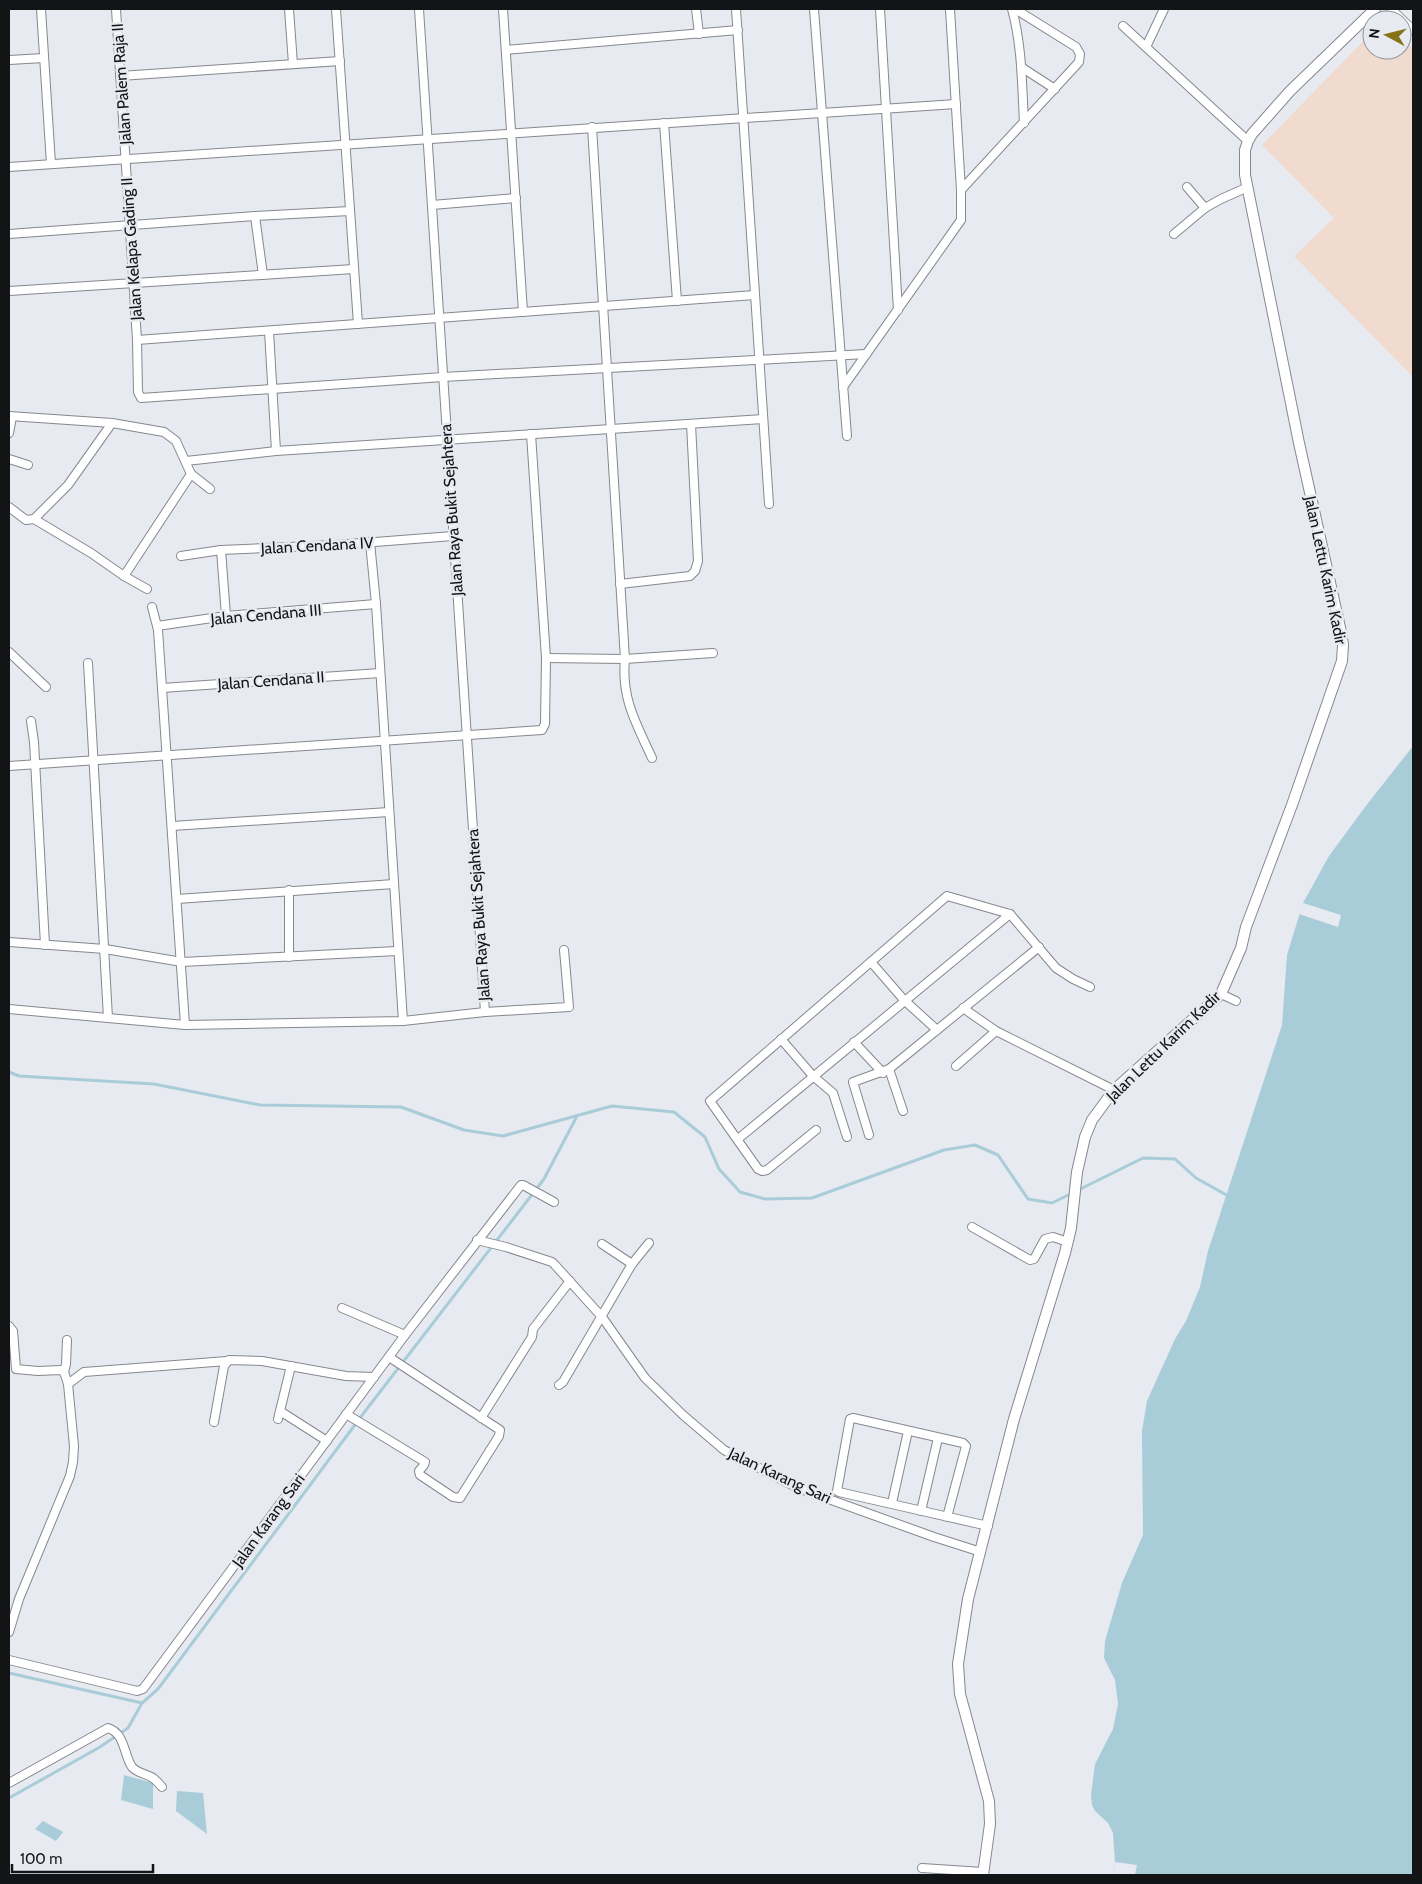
<svg xmlns="http://www.w3.org/2000/svg" width="1422" height="1884" viewBox="0 0 1422 1884" font-family="Cabin,sans-serif">
<style>
.industrial{fill:#f1dbce}
.water{fill:#a9ccd9}
.pier{fill:#e7eaf0}
.lines{fill:none;stroke-linecap:round;stroke-linejoin:round}
.stream{stroke:#a9ccd9;stroke-width:3}
.minor-casing{stroke:#85888e;stroke-width:10}
.tertiary-casing{stroke:#85888e;stroke-width:12}
.minor{stroke:#fff;stroke-width:8}
.tertiary{stroke:#fff;stroke-width:10}
.labels{text-anchor:middle;stroke-width:5;stroke-linejoin:round;paint-order:stroke}
.street-label{font-size:16px;fill:#131416;stroke:#e7eaf0}
</style>
<rect width="100%" height="100%" fill="#e7eaf0"/>
<polygon class="industrial" points="1372,32 1372,50 1402,50 1402,38 1413,49 1413,377 1294,256 1334,218 1262,145"/>
<g class="water">
<polygon points="1413,746 1413,1875 1113,1875 1115,1862 1113,1833 1108,1823 1095,1811 1092,1805 1091,1795 1095,1764 1113,1729 1118,1704 1115,1680 1104,1658 1105,1641 1122,1583 1143,1535 1142,1431 1147,1401 1175,1339 1186,1321 1200,1287 1208,1251 1282,1025 1287,955 1303,903 1329,856 1365,807"/>
<polygon points="124,1775 153,1783 153,1809 121,1800"/>
<polygon points="177,1791 203,1793 207,1834 176,1811"/>
<polygon points="43,1821 63,1832 56,1841 35,1829"/>
</g>
<g class="pier">
<polygon points="1303,903 1341,915 1338,927 1299,914"/>
<polygon points="1115,1862 1137,1865 1135,1875 1113,1875"/>
</g>
<g class="lines">
<g class="stream">
<polyline points="9,1072 19,1076 154,1084 260,1105 401,1107 464,1130 503,1136 612,1106 674,1112 705,1137 719,1169 740,1192 765,1199 812,1198 944,1150 975,1145 998,1155 1028,1199 1052,1203 1143,1158 1175,1159 1196,1178 1230,1197"/>
<polyline points="9,1673 142,1703"/>
<polyline points="9,1798 100,1747 128,1728 142,1703 158,1689 366,1410 544,1179 576,1118"/>
</g>
<g class="minor-casing">
<g id="minor">
<polyline points="41,9 51,164"/>
<polyline points="116,9 137,340 138,392 141,398 443,377 866,354"/>
<polyline points="289,9 293,64"/>
<polyline points="336,9 358,324"/>
<polyline points="419,9 485,1012"/>
<polyline points="503,9 523,312"/>
<polyline points="696,9 699,34"/>
<polyline points="736,9 769,504"/>
<polyline points="814,9 847,436"/>
<polyline points="880,9 898,310"/>
<path d="M1012 9C1022 45 1022 85 1024 123"/>
<polyline points="1391,9 1413,30"/>
<polyline points="1123,26 1248,141"/>
<polyline points="1146,47 1164,9"/>
<polyline points="506,50 738,30"/>
<polyline points="9,60 44,58"/>
<polyline points="1021,67 1055,89"/>
<polyline points="120,76 340,61"/>
<polyline points="664,123 677,301"/>
<path d="M592 127 625 659C621 698 636 723 652 758"/>
<polyline points="9,167 956,104"/>
<polyline points="1187,187 1205,208"/>
<polyline points="961,190 1079,62 1080,54 1076,47 1015,9"/>
<polyline points="432,205 516,198"/>
<polyline points="255,216 263,275"/>
<polyline points="9,234 255,216 350,211"/>
<polyline points="1174,234 1205,208 1221,199 1248,187"/>
<polyline points="9,291 354,269"/>
<polyline points="269,331 276,451"/>
<polyline points="137,340 755,295"/>
<polyline points="843,387 961,220 961,190 950,9"/>
<polyline points="9,416 112,423 164,432 176,441 191,474 210,489"/>
<polyline points="9,433 12,417"/>
<polyline points="9,459 28,465"/>
<polyline points="186,461 276,451 763,419"/>
<polyline points="9,507 26,520 34,519 91,553 124,576 147,589"/>
<polyline points="34,519 68,485 112,423"/>
<polyline points="370,542 376,604 403,1021"/>
<polyline points="221,550 226,616"/>
<polyline points="181,556 221,550 336,545 453,536"/>
<polyline points="124,576 191,474"/>
<polyline points="620,584 690,576 695,571 698,561 691,424"/>
<polyline points="152,607 158,630 162,688 185,1025"/>
<polyline points="157,626 226,616 376,604"/>
<polyline points="9,652 46,687"/>
<polyline points="546,658 625,659 713,653"/>
<polyline points="88,663 108,1018"/>
<polyline points="162,688 380,673"/>
<polyline points="31,721 34,742 45,945"/>
<polyline points="9,766 542,730 545,724 546,658 531,434"/>
<polyline points="172,826 389,812"/>
<polyline points="289,890 289,957"/>
<polyline points="177,899 394,884"/>
<polyline points="9,942 105,949 182,962 397,951"/>
<polyline points="871,962 904,1000 937,1030"/>
<polyline points="1221,994 1236,1001"/>
<polyline points="963,1008 996,1031 1114,1090"/>
<polyline points="9,1009 185,1025 403,1021 485,1012 569,1007 564,950"/>
<polyline points="781,1039 813,1076 833,1093 847,1137"/>
<polyline points="854,1042 883,1073"/>
<polyline points="956,1066 996,1031"/>
<polyline points="889,1069 903,1111"/>
<polyline points="816,1130 767,1170 762,1171 758,1169 710,1101 947,896 1010,914 1056,968 1073,979 1090,987"/>
<polyline points="869,1135 853,1082 889,1069 1039,947"/>
<polyline points="738,1139 1010,914"/>
<polyline points="972,1227 1030,1260 1034,1259 1045,1239 1053,1237 1068,1242"/>
<polyline points="477,1240 506,1247 552,1262 555,1265 602,1317 645,1378 683,1415 724,1450 798,1488 934,1537 981,1552"/>
<polyline points="602,1244 632,1264"/>
<polyline points="342,1308 405,1335"/>
<polyline points="9,1326 13,1331 16,1369 38,1371 61,1370 64,1372 68,1384 74,1446 73,1462 70,1476 19,1599 9,1632"/>
<polyline points="64,1372 66,1364 67,1340"/>
<polyline points="68,1384 84,1372 227,1361"/>
<polyline points="559,1385 563,1382 632,1264 649,1243"/>
<polyline points="280,1411 327,1441"/>
<polyline points="346,1414 425,1462 424,1465 419,1471 420,1475 453,1497 460,1498 499,1436 500,1430 389,1357"/>
<polyline points="481,1418 532,1337 533,1329 570,1281"/>
<polyline points="278,1419 291,1366"/>
<polyline points="214,1422 224,1366 229,1360 262,1361 346,1376 374,1377"/>
<polyline points="892,1503 908,1431"/>
<polyline points="921,1511 938,1438"/>
<path d="M947 1517 966 1446 963 1443 853 1418 850 1419 837 1491 839 1492C889 1503 938 1515 988 1526"/>
<polyline points="9,1660 129,1689 137,1691 143,1689 405,1335 521,1185 523,1185 554,1202"/>
<path d="M9 1783 108 1728C125 1733 124 1756 132 1767 137 1773 147 1774 153 1778 157 1781 159 1784 162 1787"/>
<polyline points="922,1868 983,1872"/>
</g>
</g>
<g class="tertiary-casing">
<polyline id="tertiary" points="983,1875 990,1824 989,1801 960,1694 958,1664 968,1599 1014,1419 1065,1253 1071,1228 1077,1172 1085,1137 1092,1120 1114,1090 1221,994 1241,948 1246,927 1292,805 1342,661 1343,645 1341,632 1299,443 1245,175 1245,150 1248,141 1252,134 1290,91 1375,9"/>
</g>
<use href="#minor" class="minor"/>
<use href="#tertiary" class="tertiary"/>
</g>
<g class="labels">
<g class="street-label">
<text transform="translate(121 84) rotate(-94)" y="6">Jalan Palem Raja II</text>
<text transform="translate(131 249) rotate(-94)" y="6">Jalan Kelapa Gading II</text>
<text transform="translate(451 510) rotate(-94)" y="6">Jalan Raya Bukit Sejahtera</text>
<text transform="translate(317 545) rotate(-3)" y="6">Jalan Cendana IV</text>
<text transform="translate(1326 570) rotate(78)" y="6">Jalan Lettu Karim Kadir</text>
<text transform="translate(266 614) rotate(-5)" y="6">Jalan Cendana III</text>
<text transform="translate(271 680) rotate(-4)" y="6">Jalan Cendana II</text>
<text transform="translate(478 915) rotate(-94)" y="6">Jalan Raya Bukit Sejahtera</text>
<text transform="translate(1163 1046) rotate(-44)" y="6">Jalan Lettu Karim Kadir</text>
<text transform="translate(780 1475) rotate(25)" y="6">Jalan Karang Sari</text>
<text transform="translate(268 1520) rotate(-54)" y="6">Jalan Karang Sari</text>
</g>
</g>
<rect width="1422" height="1884" fill="none" stroke="#131416" stroke-width="20"/>
<g transform="translate(1387 35) rotate(277)"><circle r="24" fill="#e7eaf0" stroke="#929499"/>
<path d="M0-4L9 19L0 12L-9 19Z" fill="#847417"/>
<text y="-8" font-size="14" font-weight="bold" text-anchor="middle" fill="#131416">N</text>
</g>
<path d="M12 1864v8h141v-8" fill="none" stroke="#131416" stroke-width="2.5"/>
<text x="20" y="1864" font-size="15" fill="#131416" stroke="#e7eaf0" stroke-width="4" paint-order="stroke">100 m</text>
</svg>
